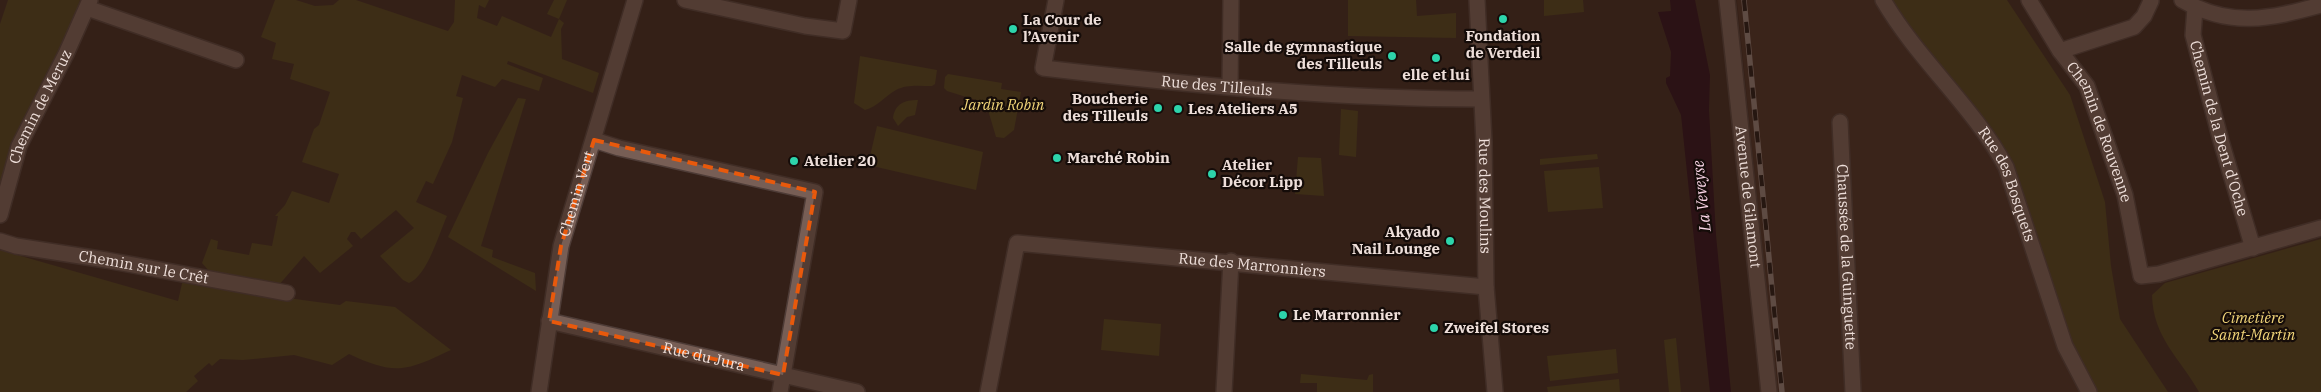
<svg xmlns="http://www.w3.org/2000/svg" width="2321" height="392" viewBox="0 0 2321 392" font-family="'IBM Plex Serif',serif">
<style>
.built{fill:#42281e}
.green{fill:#473c16}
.water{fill:#210012}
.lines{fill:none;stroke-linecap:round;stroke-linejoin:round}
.minor-casing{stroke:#4e3c37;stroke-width:18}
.minor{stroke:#775e55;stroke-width:15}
.rail-casing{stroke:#907e78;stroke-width:5.5}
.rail{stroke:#150c09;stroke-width:4;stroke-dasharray:11;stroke-linecap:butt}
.marked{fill:none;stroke:#e8590c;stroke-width:4;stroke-dasharray:10 6;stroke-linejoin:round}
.poi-dot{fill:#2dd4ab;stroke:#150c09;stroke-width:2}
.labels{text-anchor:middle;stroke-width:4.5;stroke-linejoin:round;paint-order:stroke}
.poi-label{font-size:15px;font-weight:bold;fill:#eedfda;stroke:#150c09;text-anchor:start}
.street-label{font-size:15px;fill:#eedfda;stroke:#150c09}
.park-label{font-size:15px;font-style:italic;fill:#f1d579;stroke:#150c09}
.water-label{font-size:16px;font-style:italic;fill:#fbd6e7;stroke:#150c09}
</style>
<rect width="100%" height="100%" fill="#342018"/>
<polygon class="built" points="1737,0 1883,0 1991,143 2089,392 1777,392"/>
<g class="green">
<polygon points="8,0 80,0 70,33 0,195 0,24"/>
<path d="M275 0H296L315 6 333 5 339 0H356L448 31 454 22 455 0H489L485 8 479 5 477 18 497 26 502 16 551 37 559 19 547 14 554 0H567L559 19 564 23 561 29 562 59 599 73 593 93 508 61 507 64 543 78 539 91 502 79 495 87 462 75 456 96 463 98 452 142 433 184 426 181 416 202 447 216C439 234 427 276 409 283L403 280 380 256 414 228 396 210 361 239 355 232H351L347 239 353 246 320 273 304 256 278 286 209 271 202 263 211 239 218 241 217 249 249 255 252 243 272 246 278 216H275L285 205 292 191 329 203 339 174 302 162 314 129 319 125 330 92 290 79 294 64 272 59 276 43 261 37Z"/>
<polygon points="1348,0 1416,0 1417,16 1456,13 1456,38 1348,36"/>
<polygon points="1544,0 1583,0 1584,12 1544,16"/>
<polygon points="1883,0 2007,0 2070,95 2105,202 2111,266 2120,319 2168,392 2089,392 2011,179"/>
<path d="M860 56 937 70 935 84 932 86C920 86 907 84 896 90 885 96 877 107 865 110L854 103Z"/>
<polygon points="948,74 1002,83 1001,89 1021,92 1014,130 1004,138 996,137 988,110 979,101 947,91 944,88 945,77"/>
<polygon points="518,98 526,99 481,246 493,250 492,257 535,273 536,291 448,237 488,153"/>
<path d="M918 100 915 115 907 117 898 126 893 118C895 104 904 100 918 100Z"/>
<polygon points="1341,109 1358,111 1356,157 1339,155"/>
<polygon points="877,126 983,152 976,190 868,165"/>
<polygon points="1597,154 1598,159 1540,165 1540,159"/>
<polygon points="1298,157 1321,158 1324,196 1295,194"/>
<polygon points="1599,167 1603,208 1548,212 1544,171"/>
<path d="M2321 239V392H2199C2180 358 2153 338 2152 295L2165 283Z"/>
<path d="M0 250 178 301 183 279 236 291 340 305 346 301 395 307 451 350C406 371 396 376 349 354L332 365 294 355 243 360 220 359 212 366 209 363 194 376 198 381 186 392H0Z"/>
<polygon points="1104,319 1161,324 1159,356 1101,350"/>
<polygon points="1676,338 1681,392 1669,392 1664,340"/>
<polygon points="1616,349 1618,373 1550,381 1547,356"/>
<polygon points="1301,374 1367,380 1369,375 1373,374 1373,392 1317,392 1317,383 1300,383"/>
<polygon points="1619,379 1620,392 1548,392 1547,387"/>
</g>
<polygon class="water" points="1670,0 1695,0 1710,75 1709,110 1716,235 1731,392 1710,392 1681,115 1666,83 1666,78 1670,76 1671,52 1658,12 1671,11"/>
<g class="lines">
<g class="minor-casing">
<g id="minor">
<polyline points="685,0 805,26 843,31 849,0"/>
<path id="s1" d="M1056 0 1043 68C1188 85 1335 99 1481 99"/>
<path id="s2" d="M1477 0 1484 142 1486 287 1495 392"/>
<path id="s3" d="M1727 0 1769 392"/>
<path id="s4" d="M1883 0C1918 60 1973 106 2006 167L2065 346 2089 392"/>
<path id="s5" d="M2029 0 2060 51 2087 86 2125 195 2141 276 2159 274 2321 228"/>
<path d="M2182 0C2230 28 2270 19 2321 5"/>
<polyline points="87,8 236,60"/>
<path id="s6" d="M2195 8 2193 35 2221 141 2253 248"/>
<polyline points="2060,51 2134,27 2144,16 2151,1"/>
<polyline points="1230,86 1231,0"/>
<path id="s7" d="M1840 122 1853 392"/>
<polyline points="594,140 619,148 815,192 780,392"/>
<path id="s8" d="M0 215 19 146 66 54 90 0"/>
<path id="s9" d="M0 241 16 246 106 260 287 293"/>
<path id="s10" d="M549 321 857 392"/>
<path id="s11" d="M539 392 561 246 635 0"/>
<path id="s12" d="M988 392 1017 243 1486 287"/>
<polyline points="1224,392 1231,261"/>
</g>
</g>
<use href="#minor" class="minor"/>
<g class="rail-casing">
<polyline id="rail" points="1744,0 1782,392"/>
</g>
<use href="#rail" class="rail"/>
</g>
<path d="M0 0H2321V392H0ZM594 140 815 192 783 375 549 321 561 246Z" fill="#342018" fill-opacity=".55" fill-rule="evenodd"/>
<path class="marked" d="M594 140 815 192 783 375 549 321 561 246Z"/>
<g class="poi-dot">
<circle cx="1503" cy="19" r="5"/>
<circle cx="1013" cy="29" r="5"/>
<circle cx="1392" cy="56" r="5"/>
<circle cx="1436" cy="58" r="5"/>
<circle cx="1158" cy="108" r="5"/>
<circle cx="1178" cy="109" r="5"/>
<circle cx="1057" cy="158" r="5"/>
<circle cx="794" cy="161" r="5"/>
<circle cx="1212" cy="174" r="5"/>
<circle cx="1450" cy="241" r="5"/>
<circle cx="1283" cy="315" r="5"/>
<circle cx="1434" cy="328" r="5"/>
</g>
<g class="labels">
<g class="poi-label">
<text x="1023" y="25">La Cour de<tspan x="1023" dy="17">l’Avenir</tspan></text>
<text x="1503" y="41" text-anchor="middle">Fondation<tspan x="1503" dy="17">de Verdeil</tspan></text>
<text x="1382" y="52" text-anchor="end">Salle de gymnastique<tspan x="1382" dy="17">des Tilleuls</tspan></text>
<text x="1436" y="80" text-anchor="middle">elle et lui</text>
<text x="1148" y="104" text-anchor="end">Boucherie<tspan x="1148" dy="17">des Tilleuls</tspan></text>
<text x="1188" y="114">Les Ateliers A5</text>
<text x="1067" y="163">Marché Robin</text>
<text x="804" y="166">Atelier 20</text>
<text x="1222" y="170">Atelier<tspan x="1222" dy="17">Décor Lipp</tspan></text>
<text x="1440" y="237" text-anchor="end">Akyado<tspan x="1440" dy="17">Nail Lounge</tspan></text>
<text x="1293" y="320">Le Marronnier</text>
<text x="1444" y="333">Zweifel Stores</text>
</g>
<g class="street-label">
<text dy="5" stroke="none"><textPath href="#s1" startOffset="244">Rue des Tilleuls</textPath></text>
<text dy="5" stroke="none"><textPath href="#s8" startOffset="116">Chemin de Meruz</textPath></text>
<text dy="5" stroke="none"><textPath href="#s6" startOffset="124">Chemin de la Dent d'Oche</textPath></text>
<text dy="5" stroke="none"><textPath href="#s5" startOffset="151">Chemin de Rouvenne</textPath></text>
<text dy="5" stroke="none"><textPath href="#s4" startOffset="224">Rue des Bosquets</textPath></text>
<text dy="5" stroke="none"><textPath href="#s11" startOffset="202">Chemin Vert</textPath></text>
<text dy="5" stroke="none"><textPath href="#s2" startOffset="196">Rue des Moulins</textPath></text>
<text dy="5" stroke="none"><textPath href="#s3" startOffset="198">Avenue de Gilamont</textPath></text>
<text dy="5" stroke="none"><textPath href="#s7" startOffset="135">Chaussée de la Guinguette</textPath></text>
<text dy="5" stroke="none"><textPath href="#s12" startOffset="388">Rue des Marronniers</textPath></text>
<text dy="5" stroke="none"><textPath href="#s9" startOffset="146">Chemin sur le Crêt</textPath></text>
<text dy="5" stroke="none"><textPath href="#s10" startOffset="159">Rue du Jura</textPath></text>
</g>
<g class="park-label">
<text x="1003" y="110">Jardin Robin</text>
<text x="2253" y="323">Cimetière<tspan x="2253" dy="17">Saint-Martin</tspan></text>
</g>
<g class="water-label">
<text transform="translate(1701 196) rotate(-96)" y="6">La Veveyse</text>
</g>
</g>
</svg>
